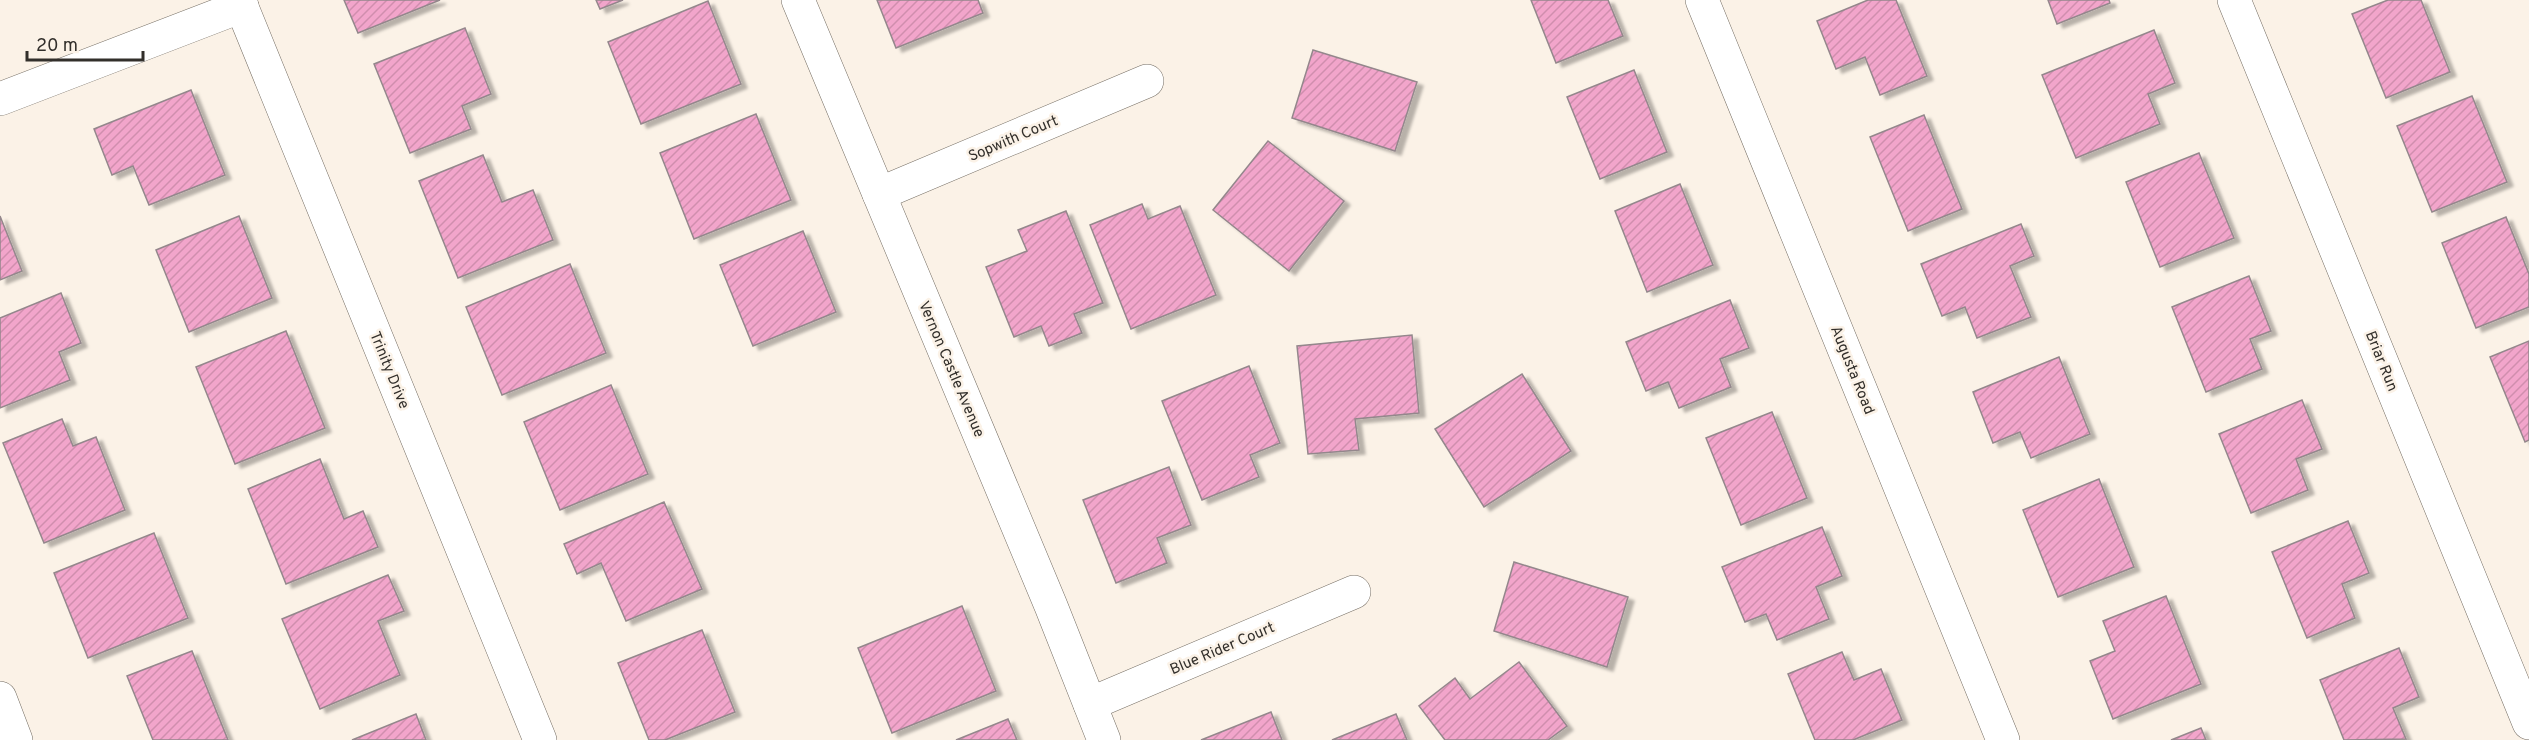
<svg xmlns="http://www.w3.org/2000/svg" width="2529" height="740" viewBox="0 0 2529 740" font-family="Overpass,sans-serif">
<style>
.building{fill:url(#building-hatch);stroke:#94878c;stroke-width:1.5;filter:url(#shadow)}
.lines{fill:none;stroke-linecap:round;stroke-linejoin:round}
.street-casing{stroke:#756e64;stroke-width:34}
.street{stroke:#fff;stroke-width:33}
.labels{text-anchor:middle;stroke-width:5;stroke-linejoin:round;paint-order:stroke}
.street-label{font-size:15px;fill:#322f2b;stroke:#fbf2e7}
</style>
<defs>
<pattern id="building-hatch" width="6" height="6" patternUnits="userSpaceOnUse" patternTransform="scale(1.5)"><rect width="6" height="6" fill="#f2a5cb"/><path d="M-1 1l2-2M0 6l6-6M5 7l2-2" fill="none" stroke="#d08eae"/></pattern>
<filter id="shadow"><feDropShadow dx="6" dy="4" stdDeviation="1.5" flood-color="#0004"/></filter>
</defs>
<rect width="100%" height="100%" fill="#fbf2e7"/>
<g class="building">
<polygon points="344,0 440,0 358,33"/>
<polygon points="596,0 623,0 600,9"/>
<polygon points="877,0 978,0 983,13 896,48"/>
<polygon points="1531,0 1608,0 1623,36 1556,63"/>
<polygon points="1868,0 1896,0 1927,76 1880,95 1865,57 1836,69 1817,21"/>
<polygon points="2048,0 2109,0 2110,3 2057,24"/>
<polygon points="2388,0 2421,0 2450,72 2386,98 2352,14"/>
<polygon points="708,1 741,84 641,124 608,42"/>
<polygon points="465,28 491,94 462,106 471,129 410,153 374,64"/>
<polygon points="2154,30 2175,83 2148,94 2160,124 2076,158 2042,75"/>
<polygon points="1313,50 1417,82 1395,151 1292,118"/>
<polygon points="1634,70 1667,152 1600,179 1567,97"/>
<polygon points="191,90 225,175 149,205 133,166 112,175 94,129"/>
<polygon points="2472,96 2507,182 2432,212 2397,126"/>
<polygon points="756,114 791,200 694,239 660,153"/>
<polygon points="1924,115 1962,209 1908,231 1870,137"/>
<polygon points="1268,141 1344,201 1289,271 1213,210"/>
<polygon points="2199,153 2234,238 2160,267 2126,182"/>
<polygon points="483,155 502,202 533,190 553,240 458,278 419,181"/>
<polygon points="1680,184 1713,265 1647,292 1615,211"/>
<polygon points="1142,204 1148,219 1180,206 1216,295 1131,329 1090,225"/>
<polygon points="1066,211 1103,303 1074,314 1082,333 1049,346 1041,326 1014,337 986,267 1027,251 1018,230"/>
<polygon points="0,216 22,271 0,280"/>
<polygon points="239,216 272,298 189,332 156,250"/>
<polygon points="2506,217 2529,274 2529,307 2476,328 2442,243"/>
<polygon points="2021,224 2034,256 2010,266 2031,317 1977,338 1965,307 1942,316 1921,264"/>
<polygon points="803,231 836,312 753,346 720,265"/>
<polygon points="570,264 606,353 502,395 466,307"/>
<polygon points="2249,276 2271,331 2250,339 2262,369 2206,392 2172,307"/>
<polygon points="61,293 81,343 59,352 70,380 0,408 0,318"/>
<polygon points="1730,300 1749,348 1720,359 1731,387 1679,408 1668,382 1646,391 1626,342"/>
<polygon points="286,331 325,428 235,464 196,367"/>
<polygon points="1412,335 1419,413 1355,419 1359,450 1308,454 1297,346"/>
<polygon points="2529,341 2529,440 2525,442 2490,357"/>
<polygon points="2059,357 2090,434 2031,458 2020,432 1993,443 1973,392"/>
<polygon points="1249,366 1280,443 1250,455 1259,477 1202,500 1162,401"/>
<polygon points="1522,374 1571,451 1484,507 1435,429"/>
<polygon points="611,385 648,474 560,510 524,422"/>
<polygon points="2302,400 2322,449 2296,459 2308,490 2251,513 2219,434"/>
<polygon points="1772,412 1807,498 1741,525 1706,438"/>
<polygon points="62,419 73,446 96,437 125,510 44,543 3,443"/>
<polygon points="320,459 344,519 363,511 378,547 286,584 248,489"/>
<polygon points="1169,467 1191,525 1157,538 1167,563 1116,583 1083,500"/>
<polygon points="2099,479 2134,567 2058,597 2023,510"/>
<polygon points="664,502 702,589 626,621 601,563 577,574 564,544"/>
<polygon points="2348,521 2369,573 2342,584 2355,618 2307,638 2272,552"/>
<polygon points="1822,527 1842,576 1816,587 1829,619 1777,640 1766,614 1745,622 1722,567"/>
<polygon points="154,533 188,618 88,658 54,573"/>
<polygon points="1514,562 1628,597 1607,667 1494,631"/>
<polygon points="388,575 404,611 378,621 400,675 320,709 282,619"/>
<polygon points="2166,596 2201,684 2113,719 2090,661 2115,651 2103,621"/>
<polygon points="962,606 996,691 892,733 858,648"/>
<polygon points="702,630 735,712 665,740 649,740 618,663"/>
<polygon points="2399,648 2419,697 2393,708 2406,739 2344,740 2320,680"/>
<polygon points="192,651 228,740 153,740 127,676"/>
<polygon points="1842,652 1854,680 1881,669 1902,720 1853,740 1815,740 1788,674"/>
<polygon points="1519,662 1567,726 1548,740 1445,740 1419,706 1455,678 1470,699"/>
<polygon points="1271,712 1282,740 1201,740"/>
<polygon points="416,714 426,740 352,740"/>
<polygon points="1396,714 1407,740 1332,740"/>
<polygon points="1008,719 1017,740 956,740"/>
<polygon points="2201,728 2206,740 2171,740"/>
</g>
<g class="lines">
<g class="street-casing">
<g id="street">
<polyline points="239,0 540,740"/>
<polyline points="798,0 1051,606 1104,740"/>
<polyline points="1702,0 2003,740"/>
<polyline points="2234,0 2529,723"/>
<polyline points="0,99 242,6"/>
<polyline points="879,194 1147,81"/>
<polyline points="0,698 16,740"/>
<polyline points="1090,704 1354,592"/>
</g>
</g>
<use href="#street" class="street"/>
</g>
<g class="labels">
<g class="street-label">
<text transform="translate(1013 138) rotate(-23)" y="5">Sopwith Court</text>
<text transform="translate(2382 361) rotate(68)" y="5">Briar Run</text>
<text transform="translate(952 369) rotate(67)" y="5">Vernon Castle Avenue</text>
<text transform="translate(390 370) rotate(68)" y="5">Trinity Drive</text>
<text transform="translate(1853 370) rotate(68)" y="5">Augusta Road</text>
<text transform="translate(1222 648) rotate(-23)" y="5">Blue Rider Court</text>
</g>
</g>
<path d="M27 51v9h116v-9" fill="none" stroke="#322f2b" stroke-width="3"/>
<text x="36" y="51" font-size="18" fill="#322f2b" stroke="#fbf2e7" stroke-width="4.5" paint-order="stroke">20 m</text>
</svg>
